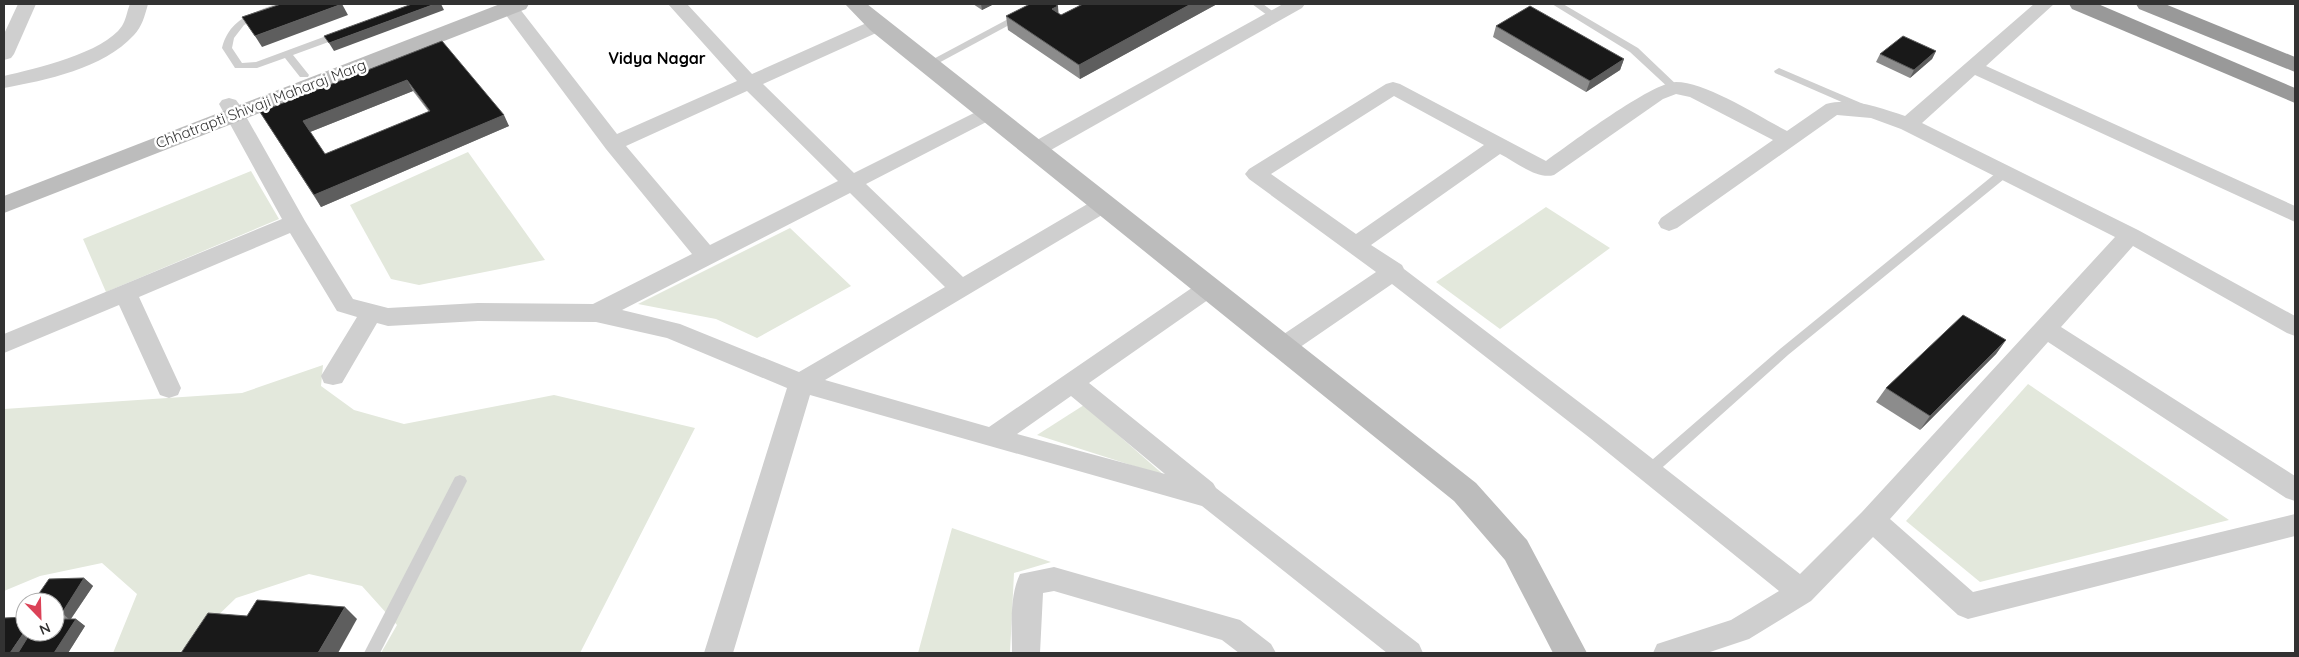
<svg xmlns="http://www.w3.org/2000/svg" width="2299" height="657" viewBox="0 0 2299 657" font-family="Quicksand,sans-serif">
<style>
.green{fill:#e3e8dc}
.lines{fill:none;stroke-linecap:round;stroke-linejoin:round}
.lane{fill:#cfcfcf;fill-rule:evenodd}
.street{fill:#cfcfcf;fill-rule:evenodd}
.secondary{fill:#bcbcbc;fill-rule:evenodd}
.highway{fill:#999;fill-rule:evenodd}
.wall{fill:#8c8c8c;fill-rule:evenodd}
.shaded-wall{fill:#5e5e5e}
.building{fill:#191919;stroke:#5e5e5e;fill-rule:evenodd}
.labels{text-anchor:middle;stroke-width:5;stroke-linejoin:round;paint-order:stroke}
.street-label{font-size:15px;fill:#323232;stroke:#fff}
.neighbourhood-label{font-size:16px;font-weight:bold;fill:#000;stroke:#fff}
</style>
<rect width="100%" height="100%" fill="#fff"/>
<g class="green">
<polygon points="468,152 545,260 419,285 391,279 350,205"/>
<polygon points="251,171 279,219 106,292 83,239"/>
<polygon points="1546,207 1610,248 1500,329 1436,282"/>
<polygon points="790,228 851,286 757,338 716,319 638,304"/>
<polygon points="323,365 321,386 354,410 404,424 554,395 695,428 580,653 381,653 397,625 362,586 309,574 236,598 179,653 113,653 137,594 102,563 40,576 4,591 4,409 242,393"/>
<polygon points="2028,384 2229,520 1980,582 1906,521"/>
<polygon points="1084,405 1165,476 1037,435"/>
<polygon points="952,528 1051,562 1014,573 1010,653 918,653"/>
</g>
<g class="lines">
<g class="lane">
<path d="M276 4H290L244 25 234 38 232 48 242 63 256 62 337 32H345V36L293 55 309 75 308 77H300L285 58 257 68H235L222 48C229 20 251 13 276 4Z"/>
<polygon points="1036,4 1048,4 933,66 925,66 924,64"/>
<polygon points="1252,4 1263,4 1279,16 1277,18 1271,18"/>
<polygon points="1552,4 1563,4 1638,48 1680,88 1679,90 1671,90 1630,52"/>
<polygon points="1779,68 1868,106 1869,108 1868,110 1860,110 1775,73 1774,71"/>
<polygon points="2005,168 2009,169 2011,172 2009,175 1788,355 1655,474 1650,476 1645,474 1643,470 1645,466 1780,349 2001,169"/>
<polygon points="460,475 465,477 467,481 380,653 364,653 455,477"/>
</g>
<g class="street">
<polygon points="18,4 36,4 14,54 11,58 4,60 4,34"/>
<path d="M130 4H148C145 15 142 27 134 35 103 69 46 80 4 88V76C34 69 104 53 122 26 126 20 127 11 130 4Z"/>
<path d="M502 4H516L617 134 737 81 668 4H687L752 74 871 21H885L887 25 885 29 763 84 854 173 982 109 989 107 996 109 999 113 996 117 866 184 963 277 1096 199 1104 197 1112 199 1115 204 1112 209 825 380 989 427 1199 283 1207 281 1215 283 1219 289 1215 295 1089 383 1213 483 1216 488 1419 644 1423 653H1387L1202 506 810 395 733 653H704L787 388 667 338 596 322 478 321 388 326 377 323 342 383 333 385 324 383 321 376 357 317 337 311 290 233 139 297 181 388 178 395 169 398 160 395 119 305 4 353V334L282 219 219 104 222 100 229 98 236 100 239 104 305 221 353 299 388 308 478 303 593 304 692 254 606 149 503 11 500 7ZM747 91 838 181 710 245 626 146ZM850 193 945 287 799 372 680 324 622 310ZM1071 396 1165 474 1017 434Z"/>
<polygon points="1283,4 1305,4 1302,8 1042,155 1035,157 1028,155 1025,150 1028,145"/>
<path d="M2034 4H2054L1986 66 2295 206V222L1975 75 1922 123 2138 230 2295 316V336L2287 333 2133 246 2061 327 2295 476V501L2286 498 2048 342 1890 519 1973 592 2295 514V536L1968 619 1958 615 1873 537 1811 601 1749 639 1707 653H1653L1657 644 1731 620 1779 591 1590 438 1392 284 1290 354 1281 357 1272 354 1269 348 1272 342 1376 272 1249 179 1245 174 1249 169 1386 84 1393 82 1400 84 1546 161C1570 144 1652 82 1676 82 1706 82 1758 116 1787 131L1826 104C1851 97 1881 108 1905 116ZM1676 94 1690 97 1773 140 1661 218 1658 223 1661 228 1669 231 1677 228 1837 115 1871 118 1901 129 2115 237 1862 512 1800 574 1608 424 1404 269 1402 265 1371 245 1500 154C1516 162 1537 180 1554 175L1663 99ZM1394 96 1484 145 1356 234 1271 174Z"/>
<path d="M1054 567 1240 620 1271 644 1276 653H1239L1222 640 1054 591 1043 593 1040 653H1012C1012 628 1009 597 1020 574Z"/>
</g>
<g class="secondary">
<polygon points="500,4 529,4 526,9 4,213 4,196"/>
<polygon points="845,4 867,4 1476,483 1527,540 1587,653 1553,653 1505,560 1454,501 870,30"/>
</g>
<g class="highway">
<polygon points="2069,4 2098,4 2295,88 2295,103 2072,9"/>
<polygon points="2136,4 2165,4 2295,57 2295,72 2139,9"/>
</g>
</g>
<g class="wall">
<polygon points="973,4 994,4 982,10"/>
<polygon points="1078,4 1217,4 1080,79 1008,30 1006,16 1058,6 1058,13 1061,15 1079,6"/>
<polygon points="1496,26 1624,59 1620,70 1586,92 1493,37"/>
<path d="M442 41 509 126 321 207 260 112ZM413 91 429 112 325 154 310 132Z"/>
<polygon points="1936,51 1932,59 1910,78 1876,62 1880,54"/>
<polygon points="2006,340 1996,354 1920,430 1876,402 1886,388"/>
<polygon points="84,578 93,586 71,619 76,619 85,626 68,653 4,653 55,632 55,602"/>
</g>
<g class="shaded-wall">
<polygon points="342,4 348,15 262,47 255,36"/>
<polygon points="435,4 441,4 444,10 334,51 329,43"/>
<polygon points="981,4 994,4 982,10"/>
<polygon points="1191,4 1217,4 1080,79 1079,65"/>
<polygon points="1058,6 1059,20 1052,9"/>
<polygon points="1936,51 1932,59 1910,78 1914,70"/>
<polygon points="1624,59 1620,70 1586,92 1590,81"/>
<polygon points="407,80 413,91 310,132 303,121"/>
<polygon points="504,115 509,126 321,207 314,195"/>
<polygon points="2006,340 1996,354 1920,430 1930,416"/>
<polygon points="84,578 93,586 70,620 62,613"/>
<polygon points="345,607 357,619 338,653 318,653"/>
<polygon points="76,619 85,626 68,653 54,653"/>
<polygon points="25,631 25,632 38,632 24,653 10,653"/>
</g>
<g class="building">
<polygon points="281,4 342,4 255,36 242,17"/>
<polygon points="412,4 435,4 329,43 324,36"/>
<polygon points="1030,4 1055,4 1058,6 1052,9 1061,15 1083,4 1191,4 1079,65 1006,16"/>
<polygon points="1530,6 1624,59 1590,81 1496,26"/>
<polygon points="1903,36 1936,51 1914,70 1880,54"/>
<path d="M442 41 504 115 314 195 260 112ZM407 80 430 111 325 154 303 121Z"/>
<polygon points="1963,315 2006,340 1930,416 1886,388"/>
<polygon points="84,578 62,613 55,613 55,602 33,602 49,579"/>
<polygon points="257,600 345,607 318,653 181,653 208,613 247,616"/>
<polygon points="25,617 25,631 10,653 4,653 4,618"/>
<polygon points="55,619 76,619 54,653 18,653 31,632 55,632"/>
</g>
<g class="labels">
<g class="street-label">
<text transform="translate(261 104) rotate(-21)" y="5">Chhatrapti Shivaji Maharaj Marg</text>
</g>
<g class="neighbourhood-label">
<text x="657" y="64">Vidya Nagar</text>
</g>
</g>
<rect width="2299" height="657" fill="none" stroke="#323232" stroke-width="10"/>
<g transform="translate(40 617) rotate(157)"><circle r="24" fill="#ffffff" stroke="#adadad"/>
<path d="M0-4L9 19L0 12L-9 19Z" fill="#db4257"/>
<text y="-8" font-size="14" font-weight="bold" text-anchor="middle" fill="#323232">N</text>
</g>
</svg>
